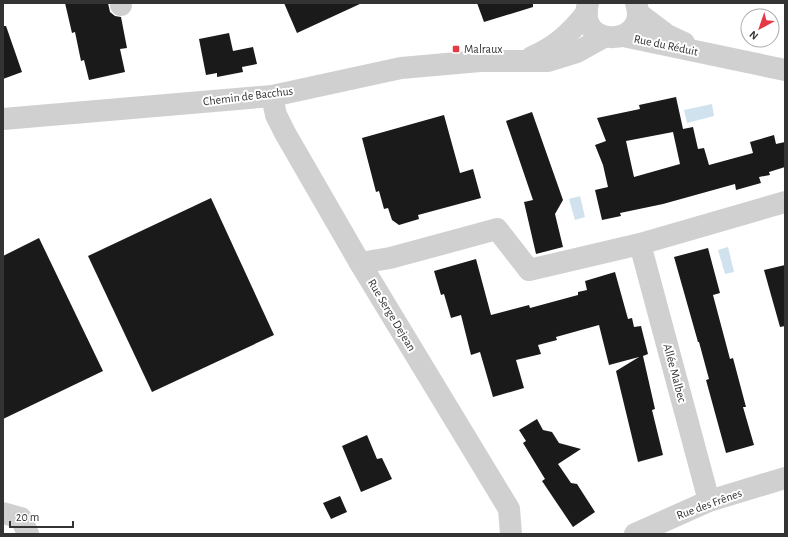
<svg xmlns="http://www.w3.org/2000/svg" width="788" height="537" viewBox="0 0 788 537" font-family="'Alegreya Sans',sans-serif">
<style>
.water{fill:#cfe2ee}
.building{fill:#1a1a1a;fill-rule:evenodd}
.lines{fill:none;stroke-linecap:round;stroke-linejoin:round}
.minor{stroke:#d0d0d0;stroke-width:22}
.poi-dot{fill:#e63946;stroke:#fff;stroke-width:1.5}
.labels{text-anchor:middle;stroke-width:4;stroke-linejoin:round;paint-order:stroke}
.street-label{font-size:12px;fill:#333;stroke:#fff}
.poi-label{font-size:12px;fill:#333;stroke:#fff;text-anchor:start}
</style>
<rect width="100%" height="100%" fill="#fff"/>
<g class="water">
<polygon points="712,104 714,116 687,123 684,110"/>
<polygon points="580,196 585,217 575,220 569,199"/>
<polygon points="728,247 734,272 725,274 718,250"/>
</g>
<g class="building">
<polygon points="65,3 108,3 110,12 115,16 121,17 127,48 120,49 125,72 89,80 84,60 81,61 75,32 72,33"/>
<polygon points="284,3 362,3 297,33"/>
<polygon points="477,3 533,3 533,7 484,22"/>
<polygon points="3,26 6,26 22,72 3,79"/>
<polygon points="229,33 233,51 253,47 257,64 242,67 243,72 217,77 217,73 206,75 199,39"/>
<path d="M676 97 683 129 693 127 698 149 704 148 709 165 753 153 750 142 774 135 776 144 785 142V167L769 172 770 175 759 177 761 183 736 190 735 184 663 204 620 213 621 216 602 220 595 190 608 187 603 165 595 145 606 141 597 118 640 109 639 105ZM673 132 680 164 634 177 626 141Z"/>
<polygon points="532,112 563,200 555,214 563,247 536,254 524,202 533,200 506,121"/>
<polygon points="444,115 460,173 473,169 481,198 418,215 419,219 399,225 392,220 388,208 384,209 379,191 376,192 362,138"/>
<polygon points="211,198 274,335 152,392 88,256"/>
<polygon points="39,238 103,371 3,419 3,256"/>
<polygon points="708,248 720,293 713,295 730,359 733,358 746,407 743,407 754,445 726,453 706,380 709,379 699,342 698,342 674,257"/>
<polygon points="476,259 491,315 529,305 530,308 578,295 578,292 587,290 585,281 615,272 628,319 632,318 634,327 641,326 648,354 643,356 655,409 652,410 663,455 638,462 616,371 639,357 609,365 599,325 556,337 557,340 538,345 541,354 516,360 524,388 493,397 480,352 471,355 461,315 451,318 444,294 441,295 434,271"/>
<polygon points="785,265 785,326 780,327 764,270"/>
<polygon points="537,419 543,430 552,432 559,443 581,449 558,464 571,483 577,484 595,512 573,527 542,481 545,479 523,443 526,441 519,430"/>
<polygon points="367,435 377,459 382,458 392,479 361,492 342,446"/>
<polygon points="340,496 347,512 331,519 323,503"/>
</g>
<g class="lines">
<g class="minor">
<polyline points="121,3 121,5"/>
<path d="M588 3C575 50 651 47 636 3"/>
<polyline points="638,13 667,35 684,43"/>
<polyline points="623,36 785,70"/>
<path d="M532 57C556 46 570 34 587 12"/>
<polyline points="272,96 276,115 285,133 360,263 509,509 511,534"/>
<polyline points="3,119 272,96 401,68 480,61 548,61 577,52 604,37"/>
<polyline points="640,244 709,501"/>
<polyline points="360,263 390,258 497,229 529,270 640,244 785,202"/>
<polyline points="3,513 21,518 28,534"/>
<polyline points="635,534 709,501 785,478"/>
</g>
</g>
<rect class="poi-dot" x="452" y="45" width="8" height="8" rx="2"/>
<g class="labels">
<g class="street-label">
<text transform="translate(666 45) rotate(12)" y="4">Rue du Réduit</text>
<text transform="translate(248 96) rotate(-7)" y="4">Chemin de Bacchus</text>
<text transform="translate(392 315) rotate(59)" y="4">Rue Serge Dejean</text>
<text transform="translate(675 373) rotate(75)" y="4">Allée Malbec</text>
<text transform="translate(709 504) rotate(-20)" y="4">Rue des Frênes</text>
</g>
<g class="poi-label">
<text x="464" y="53">Malraux</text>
</g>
</g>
<rect width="788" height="537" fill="none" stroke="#333333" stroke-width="8"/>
<g transform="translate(760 28) rotate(220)"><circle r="19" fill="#ffffff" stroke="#adadad"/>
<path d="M0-3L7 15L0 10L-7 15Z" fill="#e63946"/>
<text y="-6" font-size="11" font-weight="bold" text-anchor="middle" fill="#333333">N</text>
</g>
<path d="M10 521v6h63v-6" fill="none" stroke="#333333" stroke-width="2"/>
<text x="16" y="521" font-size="12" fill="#333333" stroke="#ffffff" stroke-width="3" paint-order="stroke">20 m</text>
</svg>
